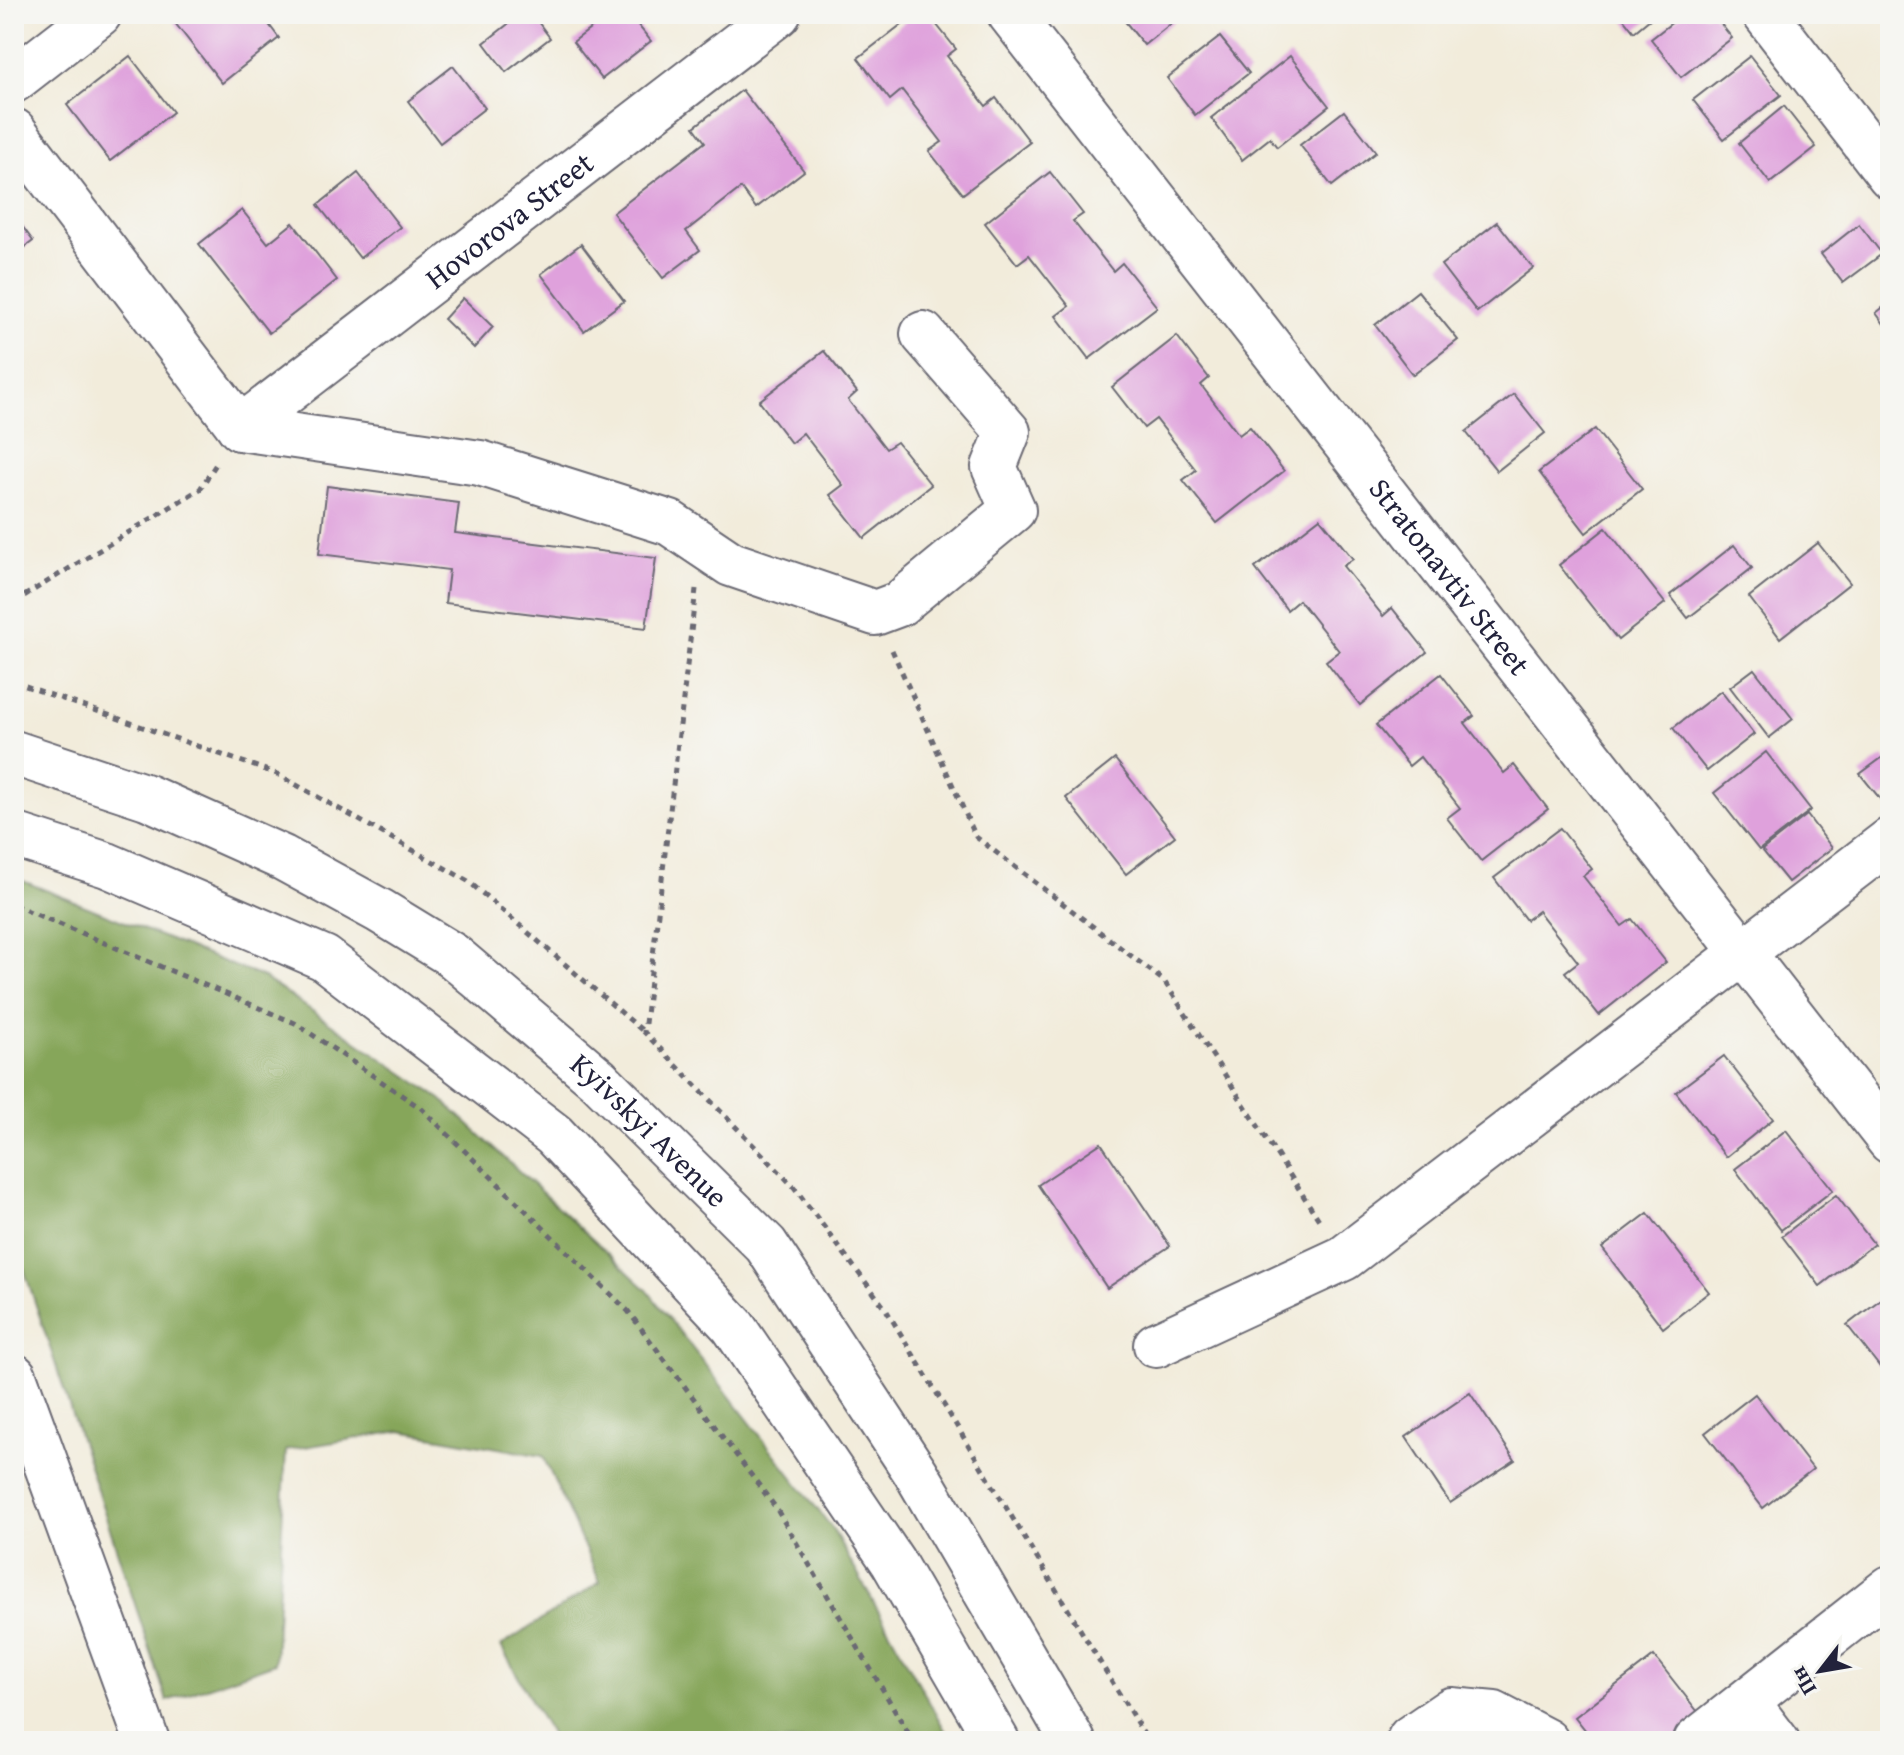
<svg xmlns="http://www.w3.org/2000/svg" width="1904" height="1755" viewBox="0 0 1904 1755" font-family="'Gentium Book Plus',serif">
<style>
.forest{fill:#86a65a;stroke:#54644a;stroke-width:2}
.building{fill:#dfa1dc}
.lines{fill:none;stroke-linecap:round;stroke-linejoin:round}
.minor-casing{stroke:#6b6973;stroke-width:48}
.major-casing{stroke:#6b6973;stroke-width:48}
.path{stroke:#6b6973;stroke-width:5;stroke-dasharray:6 6;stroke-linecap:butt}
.minor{stroke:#fff;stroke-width:44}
.major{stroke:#fff;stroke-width:44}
.labels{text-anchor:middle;stroke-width:8;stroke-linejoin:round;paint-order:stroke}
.street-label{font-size:30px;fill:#22223b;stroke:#f6f6f2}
</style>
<rect width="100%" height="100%" fill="#f6f6f2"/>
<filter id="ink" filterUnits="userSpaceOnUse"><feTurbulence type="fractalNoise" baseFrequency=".0125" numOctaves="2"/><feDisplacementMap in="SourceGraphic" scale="16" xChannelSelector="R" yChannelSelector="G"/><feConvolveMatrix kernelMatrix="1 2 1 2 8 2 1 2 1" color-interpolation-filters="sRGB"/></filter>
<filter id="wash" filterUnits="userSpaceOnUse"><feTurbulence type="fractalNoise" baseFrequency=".006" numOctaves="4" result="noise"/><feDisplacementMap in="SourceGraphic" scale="32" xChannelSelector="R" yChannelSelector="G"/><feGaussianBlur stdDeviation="1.8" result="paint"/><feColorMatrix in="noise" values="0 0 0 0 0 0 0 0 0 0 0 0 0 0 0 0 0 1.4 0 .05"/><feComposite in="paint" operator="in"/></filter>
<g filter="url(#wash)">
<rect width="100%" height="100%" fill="#f2ecdb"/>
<polygon class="forest" points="23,881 264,978 441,1099 647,1290 832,1528 951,1741 554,1741 501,1646 600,1582 543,1456 401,1431 286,1450 275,1663 167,1701 14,1239 14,888"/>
<g id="blocks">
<g class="building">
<polygon points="168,14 261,14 279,38 222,83"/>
<polygon points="521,14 532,14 550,38 506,72 484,43"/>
<polygon points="610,14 629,14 651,41 602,79 573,42"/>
<polygon points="915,14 928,14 956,49 947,56 986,106 996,98 1030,142 963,194 929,151 942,142 902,90 890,100 858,58"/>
<polygon points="1119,14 1183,14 1144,45"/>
<polygon points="1620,14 1656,14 1634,32"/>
<polygon points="1683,14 1713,14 1732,38 1681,77 1651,39"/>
<polygon points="1220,37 1249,73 1195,115 1167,78"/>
<polygon points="130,56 173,112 110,161 67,105"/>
<polygon points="1290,56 1329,106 1277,147 1270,138 1242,160 1211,118"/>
<polygon points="1750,56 1781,95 1724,139 1693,100"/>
<polygon points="453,66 485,108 440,143 408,101"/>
<polygon points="742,90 804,171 756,208 741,188 686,231 700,250 663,278 613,213 705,142 694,127"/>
<polygon points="1784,106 1816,147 1770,183 1739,143"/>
<polygon points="1344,111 1376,152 1332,186 1300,145"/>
<polygon points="1050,172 1083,214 1073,221 1113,271 1122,263 1157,307 1089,359 1056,316 1069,306 1029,255 1017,264 985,223"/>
<polygon points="358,173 400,227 360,258 318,205"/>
<polygon points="242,210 268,243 293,223 337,280 269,333 199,244"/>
<polygon points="14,215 33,241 14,256"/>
<polygon points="1497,222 1533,268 1477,312 1441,265"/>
<polygon points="1859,224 1882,254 1843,283 1821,254"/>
<polygon points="581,244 624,301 584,331 541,274"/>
<polygon points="1418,291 1458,340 1413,375 1375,325"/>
<polygon points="463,298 493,327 474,348 444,319"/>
<polygon points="1890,302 1890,332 1876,313"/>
<polygon points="1177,336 1209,378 1201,385 1239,435 1250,427 1284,471 1217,523 1183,480 1196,470 1156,419 1144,428 1112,387"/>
<polygon points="824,351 857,392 848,400 886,449 897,442 931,485 864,538 830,495 843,485 803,433 791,443 759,401"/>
<polygon points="1514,394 1545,433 1497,471 1466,432"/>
<polygon points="1595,429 1642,489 1586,533 1539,472"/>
<polygon points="327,486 459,503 455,533 656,558 646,628 445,603 449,570 319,554"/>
<polygon points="1320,518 1353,559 1343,566 1383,616 1392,608 1427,652 1360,705 1326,661 1339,651 1299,600 1287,610 1255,568"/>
<polygon points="1606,528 1665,603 1618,640 1559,565"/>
<polygon points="1818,543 1850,583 1780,638 1749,597"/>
<polygon points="1734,545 1752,568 1688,618 1670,595"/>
<polygon points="1754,669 1793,719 1769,738 1730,687"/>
<polygon points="1441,674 1474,716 1465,723 1504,773 1514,765 1548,809 1481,861 1447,818 1460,808 1420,757 1409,766 1376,725"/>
<polygon points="1721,691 1754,734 1707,771 1673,728"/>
<polygon points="1766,752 1811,810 1759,850 1714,793"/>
<polygon points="1883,757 1890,766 1890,792 1881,800 1860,774"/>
<polygon points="1115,759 1175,836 1126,874 1066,798"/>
<polygon points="1807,815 1832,848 1788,882 1762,850"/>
<polygon points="1560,828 1592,869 1583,876 1622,926 1632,919 1666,962 1599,1015 1565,972 1578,962 1538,911 1526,920 1494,878"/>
<polygon points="1724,1056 1773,1119 1726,1157 1676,1092"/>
<polygon points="1786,1130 1833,1190 1781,1230 1735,1169"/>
<polygon points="1101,1143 1170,1246 1107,1288 1038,1185"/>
<polygon points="1836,1195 1874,1244 1820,1286 1782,1236"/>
<polygon points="1648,1213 1709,1292 1663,1328 1602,1248"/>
<polygon points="1890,1292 1890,1366 1883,1371 1847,1325"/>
<polygon points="1470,1393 1515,1460 1450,1503 1406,1437"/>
<polygon points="1755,1394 1813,1469 1763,1508 1705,1433"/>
<polygon points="1654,1656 1705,1721 1679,1741 1594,1741 1575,1717"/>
</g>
</g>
</g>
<g filter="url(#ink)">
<use href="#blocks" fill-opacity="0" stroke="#6b6973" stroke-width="2"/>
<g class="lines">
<g class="minor-casing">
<g id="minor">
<polyline points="1765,14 1890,176"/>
<polyline points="14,80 99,14"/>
<polyline points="14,131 240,428 480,463 670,523 731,564 875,613 899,604 1013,510 994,467 1008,432 923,334"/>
<path id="s1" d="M240 428 778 14"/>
<polyline points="1156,1345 1344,1258 1890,840"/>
<polyline points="14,1376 147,1741"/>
<polyline points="1748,1703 1777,1741"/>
<polyline points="1412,1741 1410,1738 1451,1710 1494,1714 1546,1741"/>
<polyline points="1696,1741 1890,1588"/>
</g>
</g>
<g class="major-casing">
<g id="major">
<path id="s2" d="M1010 14 1890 1141"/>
<path id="s3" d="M14 753 147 797 283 858 380 911 452 955 598 1079 766 1245 916 1473 1073 1741"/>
<polyline points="14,835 107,865 324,958 554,1135 733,1326 893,1562 997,1741"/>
</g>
</g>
<g class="path">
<polyline points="696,589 644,1032 794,1187 885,1308 1148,1741"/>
<polyline points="14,602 200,489 218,461"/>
<polyline points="892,650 976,837 1164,981 1321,1223"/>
<polyline points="14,682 277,774 468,881 644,1032"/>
<polyline points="14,905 295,1023 422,1109 628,1311 776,1508 913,1741"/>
</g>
<use href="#minor" class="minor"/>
<use href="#major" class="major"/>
</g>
</g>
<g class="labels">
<g class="street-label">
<text dy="10" stroke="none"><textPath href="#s1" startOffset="340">Hovorova Street</textPath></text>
<text dy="10" stroke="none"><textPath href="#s2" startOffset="714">Stratonavtiv Street</textPath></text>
<text dy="10" stroke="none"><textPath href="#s3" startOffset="748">Kyivskyi Avenue</textPath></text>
</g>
</g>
<rect width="1904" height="1755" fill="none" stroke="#f6f6f2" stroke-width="48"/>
<g transform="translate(1820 1671) rotate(239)" stroke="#f6f6f2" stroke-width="6" paint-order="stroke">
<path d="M0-6L14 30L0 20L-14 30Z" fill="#22223b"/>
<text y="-12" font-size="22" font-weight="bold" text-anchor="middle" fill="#22223b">Пн</text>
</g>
</svg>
